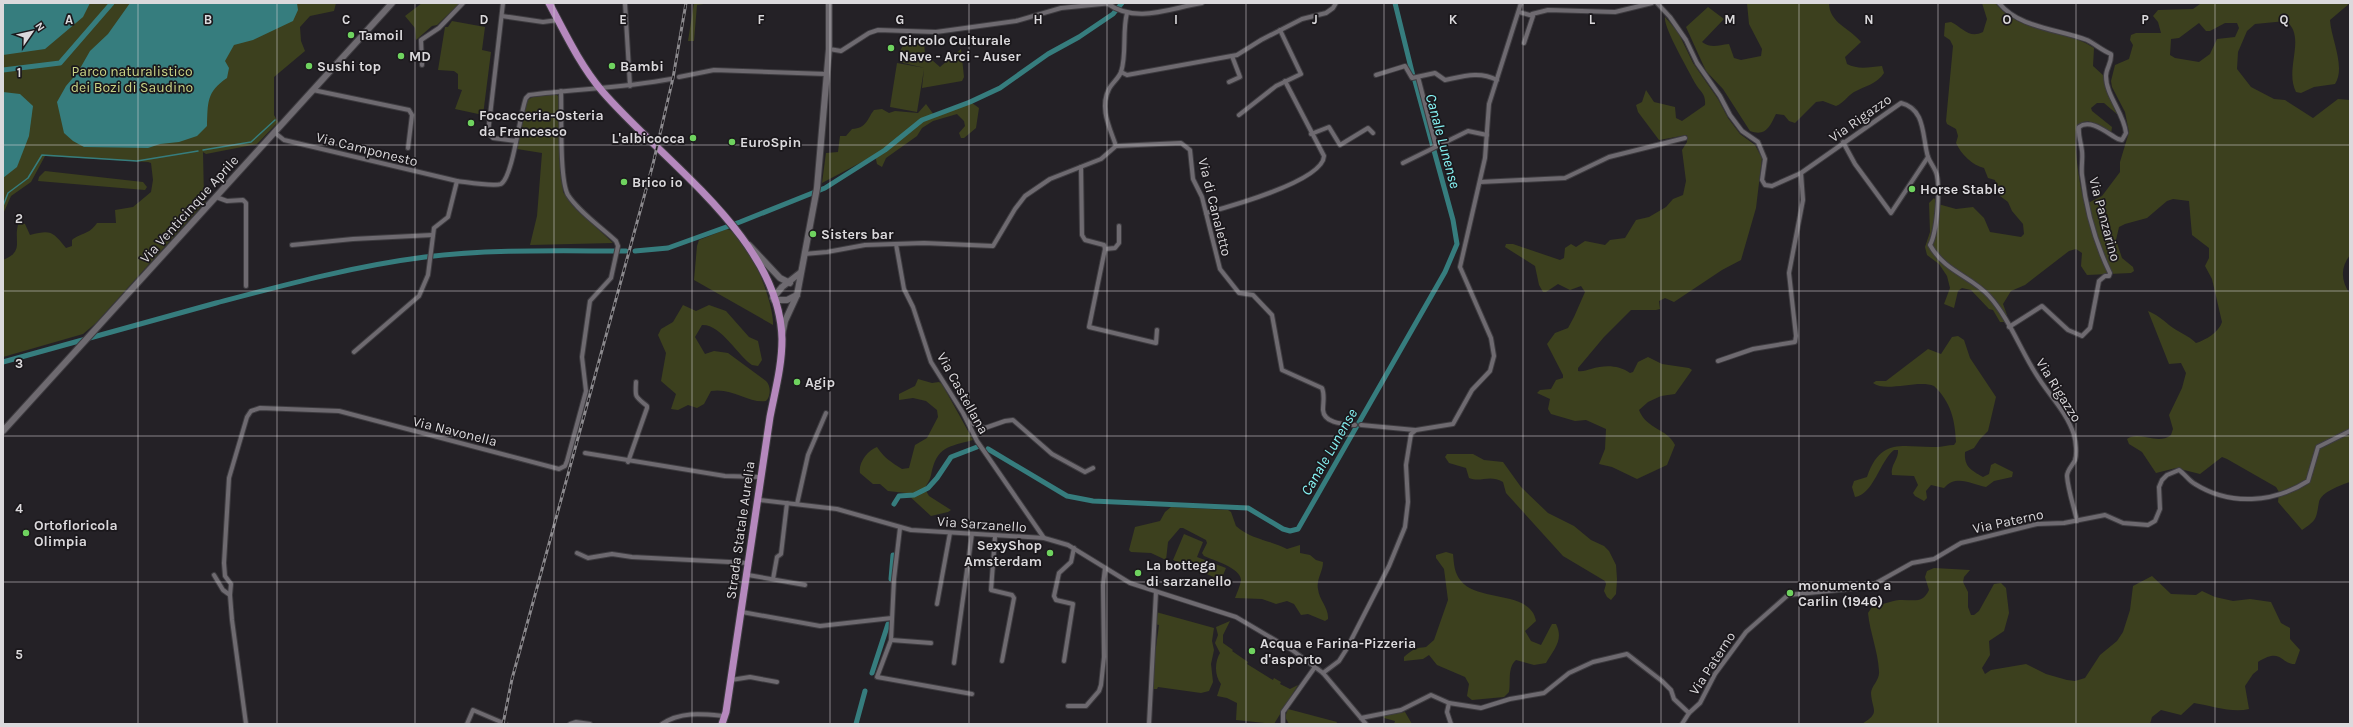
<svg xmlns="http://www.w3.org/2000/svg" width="2353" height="727" viewBox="0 0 2353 727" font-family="Karla,sans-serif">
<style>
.green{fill:#3c401e;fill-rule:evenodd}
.water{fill:#367d7e}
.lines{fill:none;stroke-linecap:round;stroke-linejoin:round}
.stream{stroke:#367d7e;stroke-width:1.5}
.canal{stroke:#367d7e;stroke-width:5}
.street-tunnel{stroke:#3f3d41;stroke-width:4;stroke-dasharray:4 2;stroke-linecap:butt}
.street-casing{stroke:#3e3c40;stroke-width:6}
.secondary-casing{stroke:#3e3c40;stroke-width:8}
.primary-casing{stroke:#3e3c40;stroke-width:9}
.street{stroke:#6e6a70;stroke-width:4}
.secondary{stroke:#6e6a70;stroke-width:6}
.primary{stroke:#b588bd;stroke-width:7}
.rail-casing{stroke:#8b898d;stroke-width:3}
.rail{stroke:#1b181c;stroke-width:1.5;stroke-dasharray:4.5;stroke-linecap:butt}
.grid{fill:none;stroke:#dbd9dc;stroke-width:1;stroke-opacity:0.55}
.poi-dot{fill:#6fd35f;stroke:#1b181c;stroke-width:1.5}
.labels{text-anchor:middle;stroke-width:3.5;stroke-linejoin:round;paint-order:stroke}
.poi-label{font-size:14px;font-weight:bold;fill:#dbd9dc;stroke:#1b181c;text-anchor:start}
.park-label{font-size:14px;fill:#c9d386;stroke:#1b181c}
.street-label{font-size:14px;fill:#dbd9dc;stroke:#1b181c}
.water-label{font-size:15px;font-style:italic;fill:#85f2f3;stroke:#1b181c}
.grid-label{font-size:13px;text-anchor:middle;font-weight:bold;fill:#dbd9dc;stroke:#1b181c;stroke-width:3.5;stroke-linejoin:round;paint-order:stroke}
</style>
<rect width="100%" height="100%" fill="#242126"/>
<g class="green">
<path d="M3 3H336L334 11 310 16 300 27 301 41 305 51 274 77V115L278 122 257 144 206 154 203 152 204 199 206 201 96 323 83 334 3 357V260C26 251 12 239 19 222L25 224 30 235C51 230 52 231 66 248L72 246V240C82 232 89 235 97 223H116L115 210 133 207 151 192 153 180 151 163 148 162 45 156 31 182 11 196 3 214Z"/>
<polygon points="422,3 460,3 437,25 432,26 416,40 415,28 405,16"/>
<polygon points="694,3 711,3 697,5 694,41 688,41"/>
<path d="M1747 3H1829C1829 23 1850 28 1861 42L1845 57 1847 64C1858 70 1870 67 1882 66L1884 73C1877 84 1865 86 1854 92 1847 96 1844 103 1836 106L1823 101 1816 102 1795 123 1789 121 1784 115 1776 114C1770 126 1766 137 1750 131L1723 89 1706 71 1686 27 1708 7 1724 19 1702 42C1712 49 1718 45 1729 44L1734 58 1741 60 1761 56 1762 49 1749 24Z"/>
<path d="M1982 3H1995C2021 35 2061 26 2094 48L2093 66 2104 76 2118 115 2104 103H2097L2091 108 2092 111 2112 127 2111 134 2088 121 2083 122 2076 129C2073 139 2080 195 2086 204L2102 196 2120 172V162L2129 132 2125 112 2112 87 2111 81 2115 65 2129 59 2133 45 2130 40 2131 35 2136 33H2161L2158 22 2153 16 2158 10 2193 9 2200 4 2213 3H2350L2330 20C2331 39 2346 67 2335 84L2314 87 2301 93 2296 92C2284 69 2307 37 2286 21L2255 24 2247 31 2238 52 2237 69 2251 87 2274 99 2285 100 2313 118 2338 99 2350 100V255C2340 268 2341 281 2350 294V482C2341 485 2321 492 2319 502 2316 519 2317 520 2302 530L2278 502 2279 492 2276 487 2227 459 2222 457 2200 474 2176 468 2156 473 2142 452 2129 444 2127 439C2140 430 2157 446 2171 435L2173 429 2169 415 2182 388 2186 373 2181 363 2169 364 2148 311C2157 315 2162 319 2169 325 2178 332 2188 335 2196 343 2206 340 2219 332 2222 322L2212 279 2205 266 2209 258V248L2192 235 2189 201 2173 199 2167 201 2147 218 2125 224 2119 227 2116 240 2122 258 2133 267 2134 271 2131 273 2087 275 2081 266 2082 253 2076 249 2069 251 2025 285 2011 291 2003 304 2007 315 2004 322H2000L1993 310 1989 309 1971 290 1962 288 1958 291 1954 308 1944 304 1950 288 1947 276 1939 264 1927 255 1925 247 1930 232 1929 203 1934 198 1938 204 1956 209 1973 207 1984 218 1990 232 2021 237 2024 234 2023 224 2012 211 2008 202 2000 196 1995 180 1988 178 1984 168C1972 165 1961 154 1956 143L1958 136 1956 129 1947 124 1946 121 1953 46 1950 40 1944 36 1945 23 1951 22C1963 28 1969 39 1983 32L1987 19ZM2199 23 2206 31H2210L2225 23H2237L2239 28 2235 37 2217 39 2210 54 2199 62 2175 58 2170 55 2171 39 2179 38Z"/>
<path d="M1665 17 1678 32 1693 63 1718 99 1728 118 1740 134 1755 145 1762 158 1756 208 1741 260 1722 270 1674 302 1665 298 1659 301 1660 309 1656 310H1631L1604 337 1578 368V371C1583 372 1586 370 1591 369 1605 365 1618 365 1630 373L1633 372 1638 362 1648 357 1662 364 1689 368 1692 370 1675 394 1661 396 1648 402 1639 410C1646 429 1668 429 1675 445L1667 465 1637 479 1612 467 1599 464 1605 449 1606 429 1586 420 1575 421 1551 414 1548 409 1550 399 1537 393 1540 390 1551 389 1556 380 1563 378V375L1547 344 1555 333 1568 328 1574 317 1585 292 1581 286 1570 290 1558 284 1546 292H1543L1539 285 1535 266 1505 247 1506 244H1513L1560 260 1564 258 1565 248 1571 244 1576 247 1585 241 1605 245 1610 240 1625 238 1636 220 1649 217 1666 207 1673 199 1683 195 1686 181 1682 150 1687 142V135L1659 140 1638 112 1636 105 1642 102 1646 90 1654 102 1675 107 1676 118 1682 121 1705 105C1706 93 1700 92 1695 83 1689 71 1663 27 1665 17Z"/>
<polygon points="452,21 485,27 482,50 491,52 483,115 455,109 462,90 458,89 458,74 454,71 438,70 445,27 448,27"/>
<polygon points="907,38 916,42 924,42 925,54 940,67 961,49 964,77 962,81 922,88 924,69 917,112 890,107 897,63 925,68 899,62 903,53 900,51"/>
<polygon points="556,94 560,98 563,192 573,206 613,243 530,245 537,216 542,153 517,149 527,100 533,97"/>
<path d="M972 103 979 108 976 128 964 138H961L959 133 965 126 964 121 957 114 933 121 922 128 917 136 886 158 882 167 877 164 875 155 822 183 826 153 838 152 840 136H846L852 129C867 128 867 119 874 110L882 109 889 113 895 111 918 113 926 104 934 115Z"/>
<polygon points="45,171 143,182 147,187 145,190 38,181 39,177"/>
<path d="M727 229C749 236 774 303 773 325L694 280 697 246 699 240Z"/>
<path d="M683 305 696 311 709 305 726 311 749 337 758 341 762 360 758 366 752 365C738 356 721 324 702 325L695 337 705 354 714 351 728 353 766 381C771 386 771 396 766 401 750 404 732 387 711 391L704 404 697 408 688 405 678 410 671 409 676 394 661 381 666 353 658 335 661 329 673 322Z"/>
<path d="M1952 337 1958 336 1964 340 1970 358 1996 397 1988 431 1980 439 1974 448 1965 452C1964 467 1971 470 1983 477L1989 474 1991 465 1995 463 2013 472 2012 477 1994 481 1986 487C1971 484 1956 474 1944 488L1931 485 1926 491 1927 498 1924 501 1915 496 1913 493 1918 485 1914 476 1892 475C1890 465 1899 459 1898 450H1894C1880 461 1873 495 1855 497L1852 487 1854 481 1867 477C1881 436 1904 448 1936 447 1942 447 1948 445 1954 445L1956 442C1955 420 1951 402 1934 386 1918 379 1886 393 1873 383L1876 381H1886L1928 349 1941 354Z"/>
<path d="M918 379 932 383 939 382 942 384 973 440C948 447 937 446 931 475 930 481 926 484 925 489L929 496 951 510 948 512 931 516 906 493 888 491 880 484H873L860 473C858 463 868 450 877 447 884 458 891 462 902 469L909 468 915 445 927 438 938 417 937 410 926 401 913 398 899 400V394L915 386Z"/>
<path d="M1447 454H1473L1484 460 1503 462 1521 487 1548 513 1574 526 1591 540 1604 546 1609 551 1616 565 1617 579 1616 594 1611 600 1607 597 1604 591 1606 584 1605 581 1563 556 1506 493 1503 482C1489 474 1481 483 1469 478L1466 468 1449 463 1445 457Z"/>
<path d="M1171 507 1228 510 1231 512 1236 526C1252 540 1270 540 1287 549L1300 545V553L1310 555 1316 560 1323 562C1323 572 1316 579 1318 589 1319 600 1329 608 1328 619L1325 621 1308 614 1301 615 1294 604 1287 601 1276 604 1262 599 1235 598C1237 592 1240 587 1241 580 1241 568 1213 560 1204 556L1202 553 1207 543 1206 540 1183 528H1180L1168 542 1166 560 1151 553 1131 552 1129 550 1135 527 1160 521 1165 512Z"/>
<polygon points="1184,534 1203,542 1197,557 1226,568 1221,580 1173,560"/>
<path d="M1446 552 1453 554C1454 564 1454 573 1461 581 1477 602 1531 590 1536 621L1525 631 1531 641 1541 645 1552 624H1556C1564 640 1554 649 1546 663L1534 665 1516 660C1507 668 1511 682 1509 692L1504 697 1472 700 1467 696 1469 684 1465 677 1437 665 1429 655 1423 659 1404 661V657C1413 649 1416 648 1426 647L1434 640 1448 600 1444 569 1436 558V555Z"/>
<path d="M1934 568 1970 570 1964 577 1963 582 1968 592V607L1971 615H1974L1979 611 1994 584 2001 583 2006 588 2009 613 2004 631 1989 641 1990 655 1982 668 1985 674 1991 670 2026 664 2046 674 2067 680 2075 681 2085 678 2100 655 2117 641 2123 632 2130 610 2133 586 2152 576 2171 594 2196 595 2202 591 2215 597 2233 601 2250 599 2271 602 2281 623 2290 628V639L2300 650 2295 664C2280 664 2282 647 2258 662V670L2253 674 2245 686 2249 709C2232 713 2212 706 2194 703L2181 715 2161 710 2152 717 2150 724H1862C1881 712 1872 711 1871 693 1871 686 1880 680 1879 671 1878 651 1870 633 1868 613L1872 607C1880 605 1891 601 1899 600 1912 599 1922 605 1929 590L1925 577 1927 571Z"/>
<polygon points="1156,612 1214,628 1212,641 1214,650 1211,664 1213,682 1209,691 1201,693 1158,687 1157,689 1153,689 1154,647 1156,647 1159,625 1155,624"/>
<path d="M1230 621 1223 635V643L1233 650 1232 651 1248 662 1247 664 1273 680 1274 678 1281 682 1280 684 1290 689 1298 685 1274 724 1236 720 1237 703 1227 698 1217 696 1221 684C1214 675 1215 661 1220 653L1215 643 1218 635 1216 627Z"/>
<polygon points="1288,709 1337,722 1336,724 1289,724 1285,717"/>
<polygon points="1405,712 1412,724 1394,724 1395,721 1384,718 1384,715"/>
</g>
<g class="water">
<polygon points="3,3 90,3 83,17 45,49 3,55"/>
<path d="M130 3H297L298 10 293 21 253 40 234 45 225 61 229 68 227 78C206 92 208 103 207 126L197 136 179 142 160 144 148 148 84 147 73 141 64 133 57 102 66 86 78 72 90 51 108 34Z"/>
<polygon points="3,92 20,94 33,106 29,136 17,167 3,178"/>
</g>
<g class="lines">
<g class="stream">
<polyline points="203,150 251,142 275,120"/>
<polyline points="3,206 8,193 28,178 42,155 137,161 198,151"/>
</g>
<g class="canal">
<polyline points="1395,3 1413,76"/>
<polyline points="3,70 60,63 112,3"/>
<polyline points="635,251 668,248 740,222 825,188 885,150 922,120 970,102 1000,88 1048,54 1079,37 1113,14 1122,3"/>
<path d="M3 362C74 342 145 323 216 303 284 285 354 266 425 257 491 249 559 251 626 251"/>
<polyline points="988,449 1067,496 1093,501 1248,508 1283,529 1290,531 1298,529 1445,272 1457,244 1453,220 1415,81"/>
<polyline points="894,504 899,496 914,495 928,488 937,478 951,457 977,447"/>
<polyline points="891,579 893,555"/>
<polyline points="872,673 888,624"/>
<polyline points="856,724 865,691"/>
</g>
<polyline class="street-tunnel" points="501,722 508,724"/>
<g class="street-casing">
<g id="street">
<polyline points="503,3 488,133 493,138 516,141"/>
<polyline points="625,3 630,86"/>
<path d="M1657 3 1670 17 1686 40 1697 63 1720 96 1730 115 1742 131 1758 142 1765 159 1762 180 1765 185 1772 186 1801 173 1901 103C1926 109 1922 137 1928 157 1930 163 1936 169 1937 176 1940 191 1937 232 1930 245 1945 272 1971 276 1989 296 2009 318 2020 349 2036 374 2048 394 2067 412 2074 435 2076 442 2077 454 2075 460 2073 465 2067 470 2067 476 2068 490 2074 507 2077 521"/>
<path d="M1999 3C2019 28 2058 29 2087 40 2095 44 2103 51 2111 54 2112 63 2106 68 2106 76 2106 96 2124 113 2126 133L2122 140 2118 139C2108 134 2091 118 2079 127 2078 136 2081 142 2082 151 2083 159 2081 167 2082 175 2086 208 2096 244 2110 273L2109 276H2105L2099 281 2090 328 2082 336 2068 330 2042 306 2009 327"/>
<path d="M1108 4C1137 24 1170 8 1202 3"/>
<polyline points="1519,12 1533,16 1524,43"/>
<polyline points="1532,14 1548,10 1615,12 1652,3"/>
<polyline points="502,16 543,22 558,20"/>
<polyline points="829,49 841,51 869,33 878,30 936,32 1016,21 1061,8 1112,3"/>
<polyline points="422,65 421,40 439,28 463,3"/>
<polyline points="1121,72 1127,75 1237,55 1261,40 1302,19 1326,13 1333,8 1336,3"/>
<path d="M1376 75 1405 66 1412 78 1435 73 1445 80C1464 76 1480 71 1497 80"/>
<polyline points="679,77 714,70 826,74"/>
<polyline points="1418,77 1436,146"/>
<polyline points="1229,82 1240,77 1232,56"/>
<polyline points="313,90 409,110 412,115 408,148"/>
<polyline points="1239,115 1276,86 1301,74 1280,30"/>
<polyline points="274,132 284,140 457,181"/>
<polyline points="1311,134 1329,127 1340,145 1368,128 1373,133"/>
<polyline points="1843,142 1855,164 1891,213 1928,157"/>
<path d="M1116 146C1110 128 1099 108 1109 89 1112 83 1119 78 1121 72 1127 54 1122 32 1127 13"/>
<polyline points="1403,163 1468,131 1487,135"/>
<polyline points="1081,167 1082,235 1085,240 1104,245 1105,249 1089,327 1156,343 1157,330"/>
<polyline points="1480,182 1565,178 1609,157 1685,138"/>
<polyline points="216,197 227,201 243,200 246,203 246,286"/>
<path d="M1206 213C1228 207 1323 181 1324 156L1285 81"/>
<polyline points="896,244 904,289 913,307 931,362 963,413 977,441 1044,538"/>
<polyline points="292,245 353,239 432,235"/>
<polyline points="1105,249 1115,248 1119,243 1119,226"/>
<path d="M804 254 827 252 865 245 924 243 993 246 1015 209 1025 196 1050 179 1101 159 1116 146 1181 143 1190 150 1193 179 1202 197 1220 269 1239 293 1253 295 1272 315 1282 370 1322 388C1325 395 1323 402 1323 410 1324 424 1345 424 1355 425"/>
<path d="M354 352 419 296 428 275 434 228 448 217 457 181C466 182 493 187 501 184 513 177 520 112 526 98L529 95C576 89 623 88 671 79"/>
<polyline points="1718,361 1753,349 1795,342 1796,336 1789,273 1803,200 1801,173"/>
<polyline points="968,422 985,428 1005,421 1013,420 1052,454 1085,472 1093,468"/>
<polyline points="1361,425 1415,430"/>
<polyline points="585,453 725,476 761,477"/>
<path d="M628 462 647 408V406C635 396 635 398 636 382"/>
<polyline points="759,500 837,509 911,530 1044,538 1068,545 1130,583 1236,617 1292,650 1323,673 1366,724"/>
<polyline points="797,504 808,455 826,413"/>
<polyline points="900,528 894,579 891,640 877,677 972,694"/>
<polyline points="995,537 991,590 1012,595 1014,598 1002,661"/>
<polyline points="577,553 588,558 612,554 632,557 749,563"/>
<polyline points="214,575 223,590 230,595"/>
<polyline points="748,575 805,585"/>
<polyline points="773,579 777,557 781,554 787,503"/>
<polyline points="937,604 950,533"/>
<polyline points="742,612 820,626 892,618"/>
<polyline points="891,640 931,643"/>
<polyline points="1064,661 1073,604 1056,600 1054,596 1059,573 1071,562 1074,548"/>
<polyline points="954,663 972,534"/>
<polyline points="1323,673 1339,661 1346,650 1389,566 1405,527 1408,502 1406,465 1411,434 1416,430 1453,424 1472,390 1490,371 1494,356 1491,338 1460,267 1485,158 1489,104 1521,3"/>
<polyline points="731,680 750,677 777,682"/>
<polyline points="1449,703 1447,712 1451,724"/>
<polyline points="1068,706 1086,706 1099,691 1101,685 1104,657 1103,585 1105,568"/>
<path d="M1361 718 1401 710 1431 695 1449 703 1481 708 1510 699 1544 693 1569 673 1593 662 1627 654 1662 681 1671 690 1674 699 1689 713 1700 703 1715 674 1746 632 1788 595 1869 587 1912 563 1934 559 1961 543 2037 524 2064 523 2105 515 2123 523 2148 525 2155 521 2160 509 2159 487 2162 480 2167 475 2179 470C2185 474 2189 481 2195 484 2230 506 2274 503 2308 481L2318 447 2350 431"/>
<path d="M246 724 232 620 230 595 231 584 225 576 224 563 229 478 247 417 251 411 260 408 339 411 559 469 565 466 567 461 586 391 582 357 590 301 611 278 618 246 616 241C601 227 579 212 568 195 559 179 562 112 561 91"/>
<polyline points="467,724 473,710 501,722"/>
<polyline points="570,724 576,722 590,724"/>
<path d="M662 724C681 711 703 714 725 716"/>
<polyline points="1149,724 1156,592"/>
<polyline points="1283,724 1283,712 1315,667"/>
<polyline points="1682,724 1689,713"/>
</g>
</g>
<g class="secondary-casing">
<g id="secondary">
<polyline points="749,245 780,278 790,283"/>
<polyline points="773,298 782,287 800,273"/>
<polyline points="774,300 787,300 797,295"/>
<polyline points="782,335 785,321 797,295 817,188 829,49 829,3"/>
<polyline points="3,431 392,3"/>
</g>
</g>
<g class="primary-casing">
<path id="primary" d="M549 3C565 33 580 65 602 91 662 161 780 239 782 339 782 366 775 391 770 417L726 712 722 724"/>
</g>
<use href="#street" class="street"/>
<use href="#secondary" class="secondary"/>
<use href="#primary" class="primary"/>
<g class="rail-casing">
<polyline id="rail" points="503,724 512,679 653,164 673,78 686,3"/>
</g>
<use href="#rail" class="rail"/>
</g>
<path class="grid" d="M138 3V724M277 3V724M415 3V724M554 3V724M692 3V724M830 3V724M969 3V724M1107 3V724M1246 3V724M1384 3V724M1523 3V724M1661 3V724M1799 3V724M1938 3V724M2076 3V724M2215 3V724M3 145H2350M3 291H2350M3 436H2350M3 582H2350"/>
<g class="poi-dot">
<circle cx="351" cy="35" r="4"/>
<circle cx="891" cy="48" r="4"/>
<circle cx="401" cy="56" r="4"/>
<circle cx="309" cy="66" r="4"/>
<circle cx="612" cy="66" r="4"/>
<circle cx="471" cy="123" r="4"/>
<circle cx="693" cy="138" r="4"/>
<circle cx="732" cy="142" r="4"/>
<circle cx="624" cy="182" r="4"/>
<circle cx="1912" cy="189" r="4"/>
<circle cx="813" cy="234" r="4"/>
<circle cx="797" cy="382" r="4"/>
<circle cx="26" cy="533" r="4"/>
<circle cx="1050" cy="553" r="4"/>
<circle cx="1138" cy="573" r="4"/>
<circle cx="1790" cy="593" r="4"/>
<circle cx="1252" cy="651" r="4"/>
</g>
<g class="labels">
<g class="poi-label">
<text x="359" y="40">Tamoil</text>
<text x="899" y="45">Circolo Culturale<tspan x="899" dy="16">Nave - Arci - Auser</tspan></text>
<text x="409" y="61">MD</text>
<text x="317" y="71">Sushi top</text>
<text x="620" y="71">Bambi</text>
<text x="479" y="120">Focacceria-Osteria<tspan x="479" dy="16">da Francesco</tspan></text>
<text x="685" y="143" text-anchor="end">L'albicocca</text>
<text x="740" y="147">EuroSpin</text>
<text x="632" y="187">Brico io</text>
<text x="1920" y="194">Horse Stable</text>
<text x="821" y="239">Sisters bar</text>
<text x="805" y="387">Agip</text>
<text x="34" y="530">Ortofloricola<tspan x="34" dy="16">Olimpia</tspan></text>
<text x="1042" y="550" text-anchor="end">SexyShop<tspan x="1042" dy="16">Amsterdam</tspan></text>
<text x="1146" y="570">La bottega<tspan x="1146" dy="16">di sarzanello</tspan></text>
<text x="1798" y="590">monumento a<tspan x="1798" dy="16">Carlin (1946)</tspan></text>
<text x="1260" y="648">Acqua e Farina-Pizzeria<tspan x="1260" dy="16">d'asporto</tspan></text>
</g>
<g class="park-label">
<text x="132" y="76">Parco naturalistico<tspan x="132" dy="16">dei Bozi di Saudino</tspan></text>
</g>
<g class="street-label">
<text transform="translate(1860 118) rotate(-35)" y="5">Via Rigazzo</text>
<text transform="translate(367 149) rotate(14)" y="5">Via Camponesto</text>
<text transform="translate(1215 207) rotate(76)" y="5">Via di Canaletto</text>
<text transform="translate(189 209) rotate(-48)" y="5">Via Venticinque Aprile</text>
<text transform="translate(2105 219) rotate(75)" y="5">Via Panzarino</text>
<text transform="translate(2059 390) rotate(58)" y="5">Via Rigazzo</text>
<text transform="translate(963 393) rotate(61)" y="5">Via Castellana</text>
<text transform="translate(455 431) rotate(14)" y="5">Via Navonella</text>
<text transform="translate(2008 521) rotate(-12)" y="5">Via Paterno</text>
<text transform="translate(982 524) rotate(4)" y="5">Via Sarzanello</text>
<text transform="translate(740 530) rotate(-82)" y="5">Strada Statale Aurelia</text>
<text transform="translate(1712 663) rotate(-57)" y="5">Via Paterno</text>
</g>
<g class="water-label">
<text transform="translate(1443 141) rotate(75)" y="5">Canale Lunense</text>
<text transform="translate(1329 452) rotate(-60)" y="5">Canale Lunense</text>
</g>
</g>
<g class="grid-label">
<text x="69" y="24">A</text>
<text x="208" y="24">B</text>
<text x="346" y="24">C</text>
<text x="484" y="24">D</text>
<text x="623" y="24">E</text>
<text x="761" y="24">F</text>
<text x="900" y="24">G</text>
<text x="1038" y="24">H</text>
<text x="1176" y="24">I</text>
<text x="1315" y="24">J</text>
<text x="1453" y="24">K</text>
<text x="1592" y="24">L</text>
<text x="1730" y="24">M</text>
<text x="1869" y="24">N</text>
<text x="2007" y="24">O</text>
<text x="2145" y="24">P</text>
<text x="2284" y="24">Q</text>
<text x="19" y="77">1</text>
<text x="19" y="223">2</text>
<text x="19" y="368">3</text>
<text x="19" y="513">4</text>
<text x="19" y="659">5</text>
</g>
<rect width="2353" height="727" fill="none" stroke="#dbd9dc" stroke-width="8"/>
<g transform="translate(32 32) rotate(56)" stroke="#1b181c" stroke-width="3" paint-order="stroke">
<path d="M0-3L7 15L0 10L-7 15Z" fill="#dbd9dc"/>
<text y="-6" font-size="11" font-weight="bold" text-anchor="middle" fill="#dbd9dc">N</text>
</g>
</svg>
